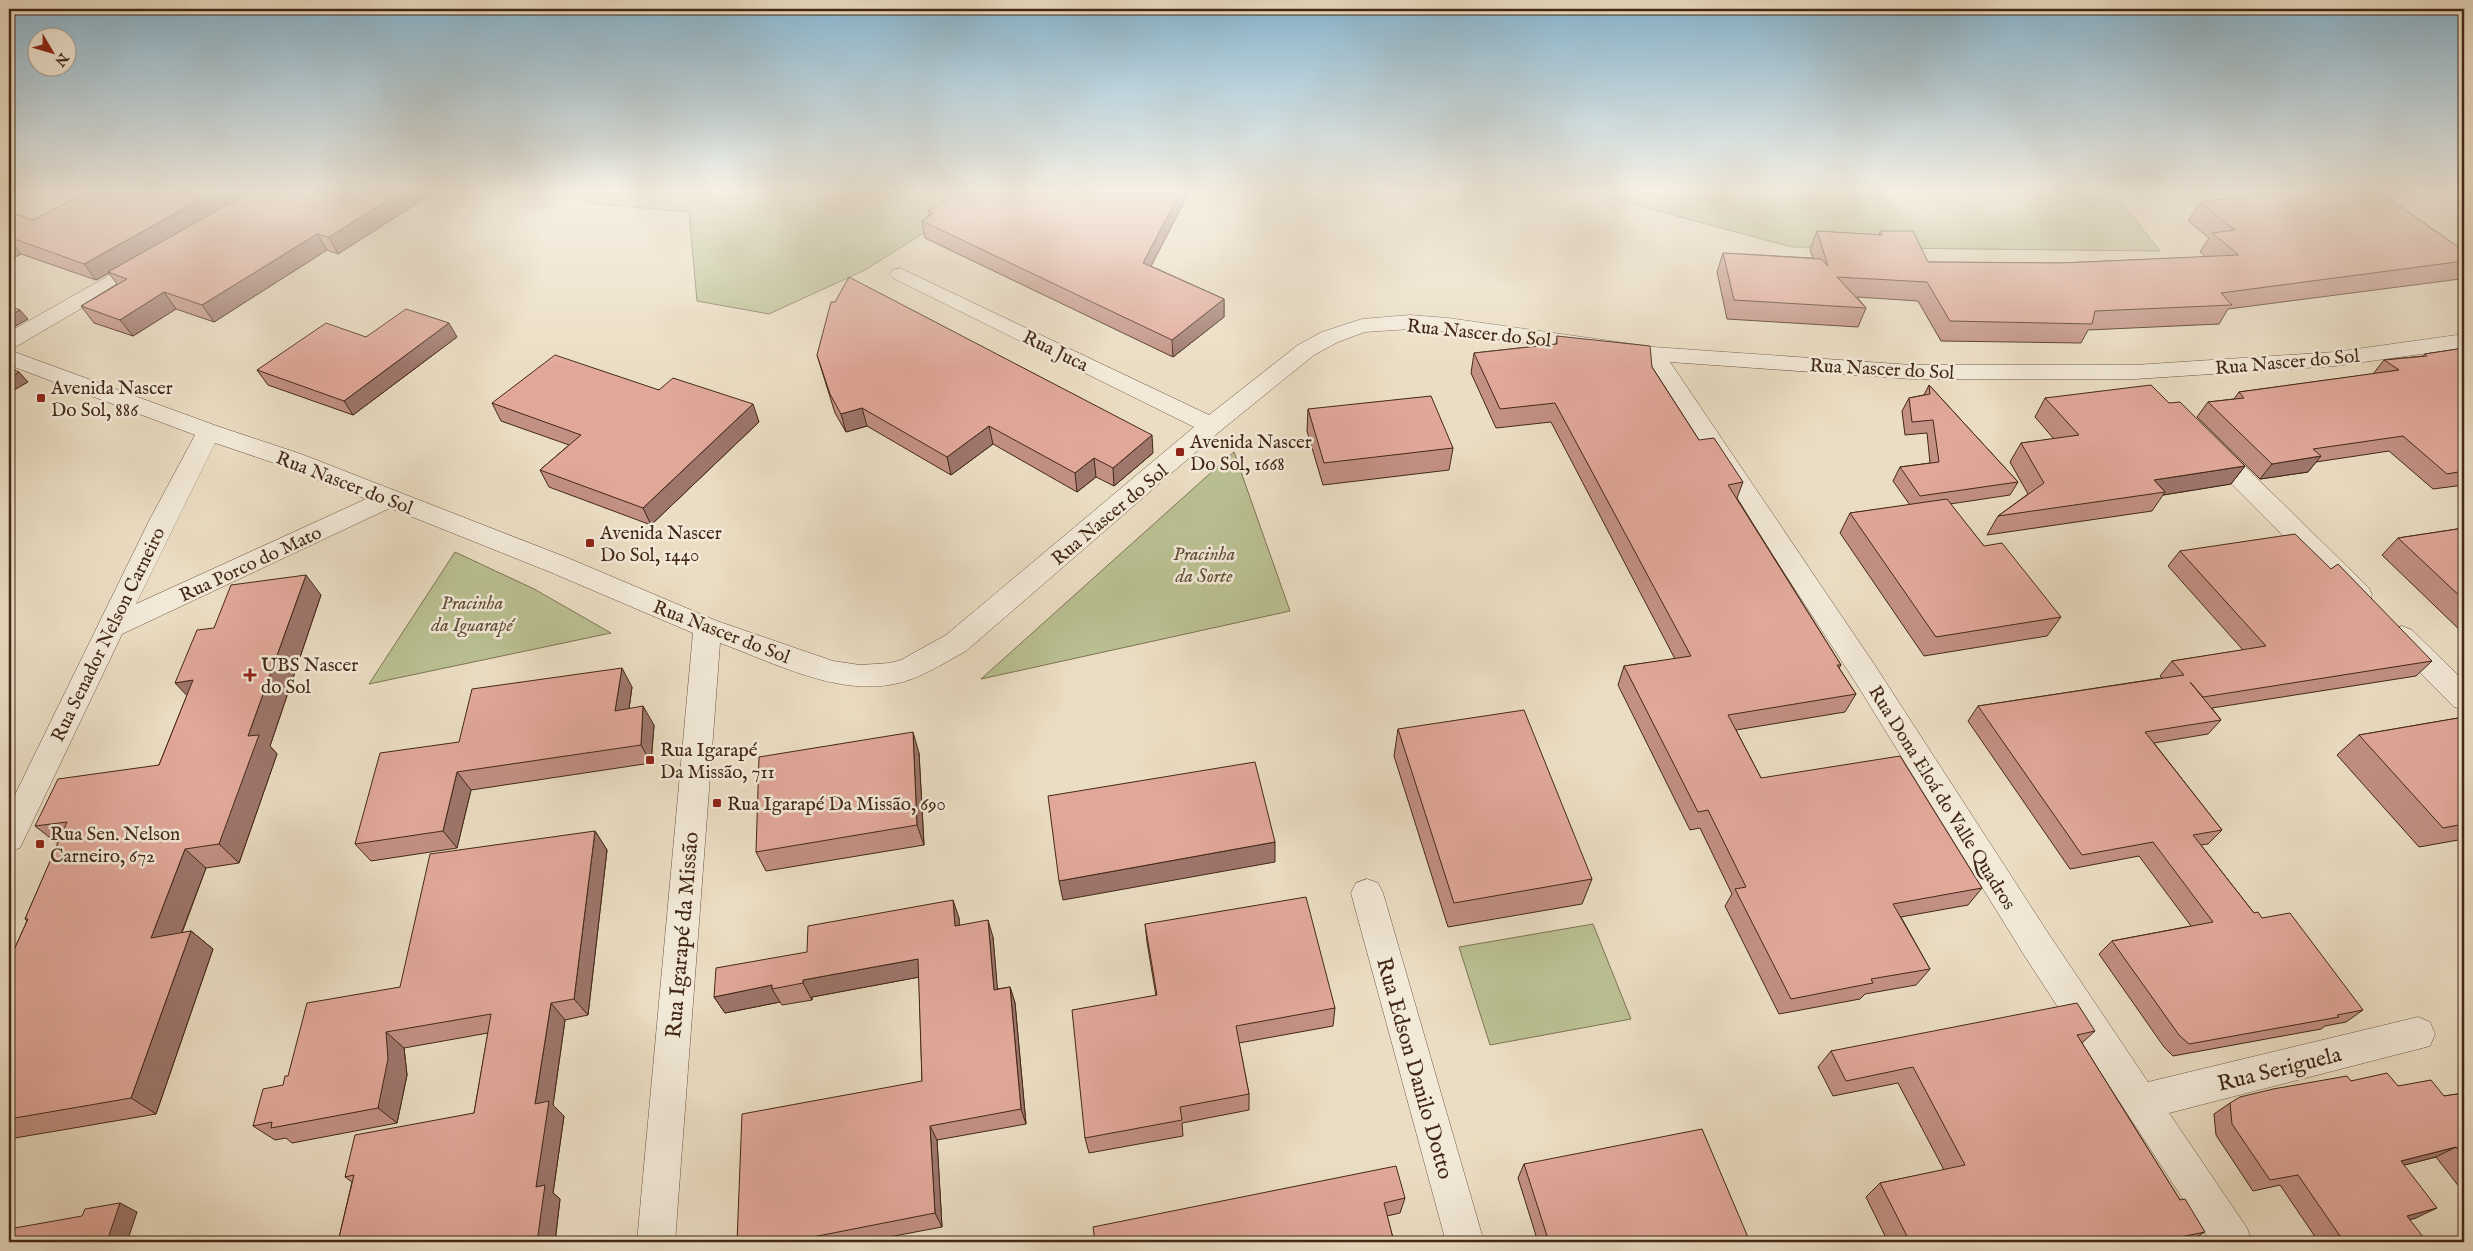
<svg xmlns="http://www.w3.org/2000/svg" width="2473" height="1251" viewBox="0 0 2473 1251" font-family="'IM FELL English',serif">
<style>
.green{fill:#bac092;stroke:#7e7454}
.lines{fill:none;stroke-linecap:round;stroke-linejoin:round}
.minor-casing{stroke:#6d5542;stroke-width:1}
.minor{fill:#f2e9d8;fill-rule:evenodd}
.wall{fill:#c29084;stroke:#432817}
.shaded-wall{fill:#9e766c;stroke:#432817}
.building{fill:#e1a89a;stroke:#432817}
.poi-dot{fill:#8f2418;stroke:#f2e9d8;stroke-width:2}
.labels{text-anchor:middle;stroke-width:5;stroke-linejoin:round;paint-order:stroke}
.street-label{font-size:19px;fill:#432817;stroke:#f2e9d8}
.poi-label{font-size:19px;fill:#432817;stroke:#f2e9d8;text-anchor:start}
.park-label{font-size:19px;font-style:italic;fill:#614e36;stroke:#f2e9d8}
.near-street-label{font-size:22px;fill:#432817;stroke:#f2e9d8}
</style>
<rect width="100%" height="100%" fill="#ebddc3"/>
<filter id="stains"><feTurbulence type="fractalNoise" baseFrequency=".004" numOctaves="4"/><feColorMatrix values="0 0 0 0 .2 0 0 0 0 .09 0 0 0 0 .02 0 0 0 .5 -.17"/></filter>
<radialGradient id="worn" r=".72"><stop offset=".6" stop-color="#630" stop-opacity="0"/><stop offset="1" stop-color="#630" stop-opacity=".3"/></radialGradient>
<g class="green">
<polygon points="576,193 987,193 865,270 769,314 697,301 689,212 588,203"/>
<polygon points="1591,193 2114,193 2160,251 1792,247"/>
<polygon points="1234,452 1290,611 981,679"/>
<polygon points="455,552 534,589 611,633 369,684"/>
<polygon points="1593,924 1631,1019 1490,1045 1459,947"/>
</g>
<g class="lines">
<g class="minor-casing">
<g id="minor">
<polygon points="147,256 154,258 157,262 154,266 17,346 9,348 9,332 140,258"/>
<path d="M900 268 1209 415 1298 345 1322 332 1362 319 1410 315 1448 318 1653 347 1912 365H2135L2335 352 2464 334V348L2335 366 2135 379H1912L1670 362 1876 667 2048 933 2148 1082 2418 1017 2430 1022 2435 1034 2430 1046 2169 1113 2247 1228 2252 1242H2211L2024 955 1856 683 1646 360 1448 332 1410 329 1365 332 1338 342 1314 355 1219 432 966 651C942 664 917 681 889 685 833 694 772 662 720 643L675 1242H637L693 633 550 572 390 508 122 634 20 848 9 851V807L149 521 195 435 9 365V350L217 426 301 454 568 558 717 621 833 661 860 665 890 663 901 660 946 635 1194 427 893 278 889 274 893 270ZM215 443 283 466 366 499 136 604Z"/>
<polygon points="2212,441 2221,443 2369,588 2372,595 2369,602 2359,605 2349,602 2203,455 2200,449 2203,443"/>
<polygon points="2402,626 2412,630 2464,681 2464,710 2454,707 2392,644 2388,637 2392,630"/>
<polygon points="1367,879 1378,883 1383,893 1484,1242 1446,1242 1351,893 1356,883"/>
</g>
</g>
<use href="#minor" class="minor"/>
</g>
<g class="wall">
<polygon points="2251,193 2381,193 2464,251 2464,274 2460,279 2228,309 2219,324 2088,330 2081,343 1941,341 1918,301 1857,297 1866,308 1858,327 1727,319 1717,272 1723,253 1813,258 1810,250 1817,231 1879,235 1880,231 1928,262 2061,263 2206,257 2200,252 2209,238 2188,221 2200,202 2254,195"/>
<polygon points="1187,196 1151,266 1224,299 1224,317 1173,357 925,238 922,221 929,216 928,211"/>
<polygon points="427,197 338,254 327,250 214,322 176,309 133,336 94,323 81,306 117,284 109,273 96,280 21,254 9,260 9,212 33,220"/>
<polygon points="1557,336 1652,367 1699,440 1743,482 1737,498 1841,665 1839,668 1856,694 1845,712 1736,730 1761,778 1982,888 1968,905 1901,917 1930,969 1916,985 1865,994 1860,999 1779,1014 1725,906 1732,894 1700,828 1690,830 1618,685 1624,666 1675,659 1551,422 1496,428 1471,373 1474,353 1556,344"/>
<polygon points="457,337 353,415 268,385 257,370"/>
<polygon points="2464,348 2464,485 2433,489 2389,451 2316,462 2308,472 2260,479 2197,417 2208,402 2234,399 2239,392 2373,374 2384,360 2423,356 2425,354"/>
<polygon points="817,355 1153,453 1114,486 1096,477 1077,492 993,444 951,475 867,426 846,432 835,413"/>
<polygon points="1929,385 2018,482 2010,495 1950,504 1984,546 2061,617 2047,636 1924,656 1840,533 1850,513 1910,505 1893,481 1900,467 1930,463 1927,433 1905,435 1902,411 1909,398 1924,395"/>
<polygon points="659,390 759,422 651,525 549,487 540,470 569,445 501,421 492,403"/>
<polygon points="2045,398 2169,403 2245,466 2231,484 2163,495 2152,511 1987,535 1998,516 2028,494 2010,462 2021,443 2054,439 2035,417"/>
<polygon points="1308,409 1453,448 1449,470 1323,485 1307,431"/>
<polygon points="2464,528 2464,634 2382,555 2398,538"/>
<polygon points="2180,551 2331,569 2432,661 2416,676 2212,708 2221,720 2208,734 2154,743 2222,830 2208,844 2201,845 2254,913 2262,918 2363,1010 2346,1022 2325,1026 2321,1029 2173,1056 2164,1047 2099,954 2112,941 2191,926 2139,856 2070,869 1968,721 1978,706 2162,678 2160,676 2172,661 2243,650 2168,566"/>
<polygon points="321,595 270,746 277,754 239,863 206,868 182,933 191,931 213,949 156,1114 9,1139 9,961 27,921 25,919 58,844 35,826 159,765 214,628"/>
<polygon points="632,687 629,709 654,725 651,763 471,790 457,848 371,861 355,844 459,742"/>
<polygon points="2464,717 2464,839 2419,847 2337,755 2359,735"/>
<polygon points="1398,729 1592,879 1582,904 1448,927 1394,756"/>
<polygon points="919,753 924,845 766,871 756,852"/>
<polygon points="595,831 607,850 588,1015 565,1020 553,1105 564,1116 553,1193 560,1199 555,1242 338,1242 352,1182 345,1177 474,1113 488,1033 404,1048 407,1075 397,1123 292,1143 286,1138 275,1140 253,1126 283,1085 288,1076 400,987"/>
<polygon points="959,918 959,925 993,937 997,989 1010,987 1015,1003 1026,1124 937,1140 942,1227 862,1242 737,1242 922,1081 919,977 812,997 812,1000 782,1005 780,1002 725,1013 714,997 807,952"/>
<polygon points="1145,924 1335,1008 1333,1026 1239,1043 1249,1094 1249,1110 1182,1123 1183,1136 1089,1153 1085,1138 1156,996 1147,942"/>
<polygon points="2095,1031 2082,1043 2180,1200 2205,1232 2187,1242 1888,1242 1866,1197 1880,1183 1944,1170 1898,1083 1833,1096 1818,1067 1831,1051"/>
<polygon points="2351,1081 2398,1086 2444,1096 2464,1093 2464,1193 2436,1157 2404,1165 2416,1218 2318,1241 2280,1185 2253,1191 2216,1135 2214,1114 2230,1103"/>
<polygon points="1524,1164 1750,1242 1538,1242 1518,1178"/>
<polygon points="1405,1198 1400,1213 1387,1216 1394,1242 1095,1242"/>
</g>
<g class="shaded-wall">
<polygon points="212,193 251,193 108,272 109,273 96,280 84,264"/>
<polygon points="400,193 424,193 427,197 338,254 329,237"/>
<polygon points="1180,193 1187,193 1187,196 1144,280 1143,263"/>
<polygon points="317,234 327,250 214,322 202,305"/>
<polygon points="9,238 21,254 9,260"/>
<polygon points="164,292 176,309 133,336 120,320"/>
<polygon points="1224,299 1224,317 1173,357 1172,340"/>
<polygon points="20,310 28,319 9,330 9,316"/>
<polygon points="449,323 457,337 353,415 344,401"/>
<polygon points="19,372 28,382 9,393 9,379"/>
<polygon points="753,404 759,422 651,525 643,508"/>
<polygon points="862,408 867,426 846,432 841,414"/>
<polygon points="989,426 993,444 951,475 947,457"/>
<polygon points="1152,435 1153,453 1114,486 1113,468"/>
<polygon points="2321,456 2308,472 2260,479 2272,464"/>
<polygon points="1094,458 1096,477 1077,492 1075,473"/>
<polygon points="2245,466 2231,484 2163,495 2165,492 2154,480"/>
<polygon points="306,575 321,595 270,746 277,754 239,863 219,844 248,736"/>
<polygon points="622,668 632,687 626,729 615,711"/>
<polygon points="193,680 194,703 175,683"/>
<polygon points="643,706 654,725 651,763 641,745"/>
<polygon points="913,732 919,753 924,845 917,825"/>
<polygon points="457,772 471,790 457,848 443,831"/>
<polygon points="595,831 607,850 588,1015 574,999"/>
<polygon points="1275,842 1275,862 1063,900 1059,881"/>
<polygon points="185,849 206,868 173,955 151,938"/>
<polygon points="953,900 959,918 960,943 955,926"/>
<polygon points="988,920 993,937 999,1006 994,990"/>
<polygon points="191,931 213,949 156,1114 131,1098"/>
<polygon points="918,959 925,976 812,997 812,1000 803,983 803,980"/>
<polygon points="772,985 772,989 780,1002 725,1013 714,997"/>
<polygon points="1010,987 1015,1003 1026,1124 1021,1109"/>
<polygon points="551,1003 565,1020 553,1105 564,1116 553,1193 560,1199 555,1242 537,1242 535,1104"/>
<polygon points="386,1032 404,1048 407,1075 397,1123 378,1108"/>
<polygon points="930,1126 937,1140 942,1227 935,1213"/>
<polygon points="2456,1147 2436,1157 2381,1171 2401,1161"/>
<polygon points="120,1203 137,1212 127,1242 100,1242"/>
<polygon points="2437,1208 2416,1218 2387,1226 2407,1216"/>
</g>
<g class="building">
<polygon points="86,193 212,193 84,264 9,237 9,212 33,220"/>
<polygon points="248,193 400,193 329,237 317,234 202,305 164,292 120,320 81,306 127,279 108,272"/>
<polygon points="957,193 1180,193 1143,263 1224,299 1172,340 922,221 934,213 928,211"/>
<polygon points="2269,193 2381,193 2464,251 2464,261 2221,293 2232,305 2095,311 2092,324 1950,321 1927,282 1837,277 1866,308 1734,300 1723,253 1821,259 1828,266 1817,231 1882,235 1880,231 1913,231 1928,262 2061,263 2239,255 2212,233 2235,230 2200,202"/>
<polygon points="849,277 1152,435 1113,468 1094,458 1075,473 989,426 947,457 862,408 841,414 830,394 817,355 831,302 835,302"/>
<polygon points="9,306 20,310 9,316"/>
<polygon points="406,309 449,323 344,401 257,370 326,323 366,337"/>
<polygon points="1557,336 1650,346 1652,367 1699,440 1714,438 1743,482 1728,485 1841,665 1837,665 1856,694 1728,715 1761,778 1900,756 1982,888 1893,904 1930,969 1871,979 1873,983 1791,999 1735,889 1746,887 1708,810 1698,812 1624,666 1691,656 1555,403 1500,409 1474,353 1557,344"/>
<polygon points="2464,348 2464,471 2447,474 2403,436 2313,449 2321,456 2272,464 2208,402 2244,398 2239,392 2399,370 2384,360 2427,356 2425,354"/>
<polygon points="555,355 659,390 673,378 753,404 643,508 540,470 581,435 492,403"/>
<polygon points="9,368 19,372 9,379"/>
<polygon points="1929,385 2018,482 1920,496 1900,467 1939,462 1933,420 1912,422 1909,398 1930,394"/>
<polygon points="2151,385 2169,403 2180,402 2245,466 2154,480 2165,492 1998,516 2044,483 2021,443 2079,435 2045,398"/>
<polygon points="1431,396 1453,448 1324,463 1308,409"/>
<polygon points="1947,499 1984,546 2002,543 2061,617 1936,637 1850,513"/>
<polygon points="2464,528 2464,600 2398,538"/>
<polygon points="2295,534 2331,569 2338,564 2432,661 2203,697 2190,682 2221,720 2145,732 2222,830 2193,835 2254,913 2258,912 2262,918 2290,913 2363,1010 2337,1015 2339,1017 2189,1044 2179,1035 2112,941 2213,922 2153,842 2082,855 1978,706 2184,675 2172,661 2266,646 2180,551"/>
<polygon points="306,575 248,736 259,735 219,844 185,849 151,938 191,931 131,1098 9,1119 9,961 28,919 25,919 67,822 35,826 58,779 159,765 193,680 175,683 197,630 214,628 231,585"/>
<polygon points="622,668 615,711 643,706 641,745 457,772 443,831 355,844 380,753 459,742 472,689"/>
<polygon points="1524,710 1592,879 1454,903 1398,729"/>
<polygon points="2464,717 2464,824 2443,828 2359,735"/>
<polygon points="913,732 917,825 756,852 759,757"/>
<polygon points="1255,762 1275,842 1059,881 1048,796"/>
<polygon points="595,831 574,999 551,1003 535,1104 549,1101 536,1187 545,1185 537,1242 338,1242 354,1175 345,1177 355,1135 474,1113 491,1014 386,1032 388,1059 378,1108 271,1128 272,1122 253,1126 263,1089 283,1085 285,1076 288,1076 307,1003 400,987 430,854"/>
<polygon points="1306,897 1335,1008 1236,1026 1249,1094 1180,1107 1182,1120 1085,1138 1072,1010 1157,995 1145,924"/>
<polygon points="953,900 955,926 988,920 994,990 1010,987 1021,1109 930,1126 935,1213 787,1242 737,1242 742,1114 922,1081 918,959 803,980 803,983 772,989 772,985 714,997 716,968 807,952 808,926"/>
<polygon points="2077,1003 2095,1031 2077,1035 2180,1200 2185,1199 2205,1232 2156,1242 1910,1242 1880,1183 1965,1165 1913,1067 1846,1081 1831,1051"/>
<polygon points="2387,1073 2398,1086 2431,1080 2444,1096 2464,1093 2464,1157 2456,1147 2401,1161 2437,1208 2407,1216 2427,1242 2315,1242 2340,1236 2298,1175 2270,1180 2232,1124 2230,1103 2240,1097 2273,1089 2347,1076 2351,1081"/>
<polygon points="1702,1129 1750,1242 1549,1242 1524,1164"/>
<polygon points="1396,1166 1405,1198 1384,1203 1394,1242 1195,1242 1195,1241 1191,1242 1095,1242 1093,1227"/>
<polygon points="120,1203 107,1241 100,1242 9,1242 9,1229 82,1216 85,1209"/>
</g>
<linearGradient id="sky" x2="0" y2="1"><stop stop-color="#88b7d2"/><stop offset="0.52" stop-color="#f6f0e4"/><stop offset="1" stop-color="#f6f0e4" stop-opacity="0"/></linearGradient>
<rect width="2473" height="368" fill="url(#sky)"/>
<g class="poi-dot">
<rect x="36" y="393" width="10" height="10" rx="2.5"/>
<rect x="1175" y="447" width="10" height="10" rx="2.5"/>
<rect x="585" y="538" width="10" height="10" rx="2.5"/>
<path d="M247.5 667.5h5v5h5v5h-5v5h-5v-5h-5v-5h5z"/>
<rect x="645" y="755" width="10" height="10" rx="2.5"/>
<rect x="712" y="798" width="10" height="10" rx="2.5"/>
<rect x="35" y="839" width="10" height="10" rx="2.5"/>
</g>
<g class="labels">
<g class="street-label">
<text transform="translate(1479 332) rotate(6)" y="7">Rua Nascer do Sol</text>
<text transform="translate(1056 350) rotate(26)" y="7">Rua Juca</text>
<text transform="translate(2287 361) rotate(-5)" y="7">Rua Nascer do Sol</text>
<text transform="translate(1882 368) rotate(3)" y="7">Rua Nascer do Sol</text>
<text transform="translate(345 482) rotate(21)" y="7">Rua Nascer do Sol</text>
<text transform="translate(1109 514) rotate(-40)" y="7">Rua Nascer do Sol</text>
<text transform="translate(250 563) rotate(-25)" y="7">Rua Porco do Mato</text>
<text transform="translate(722 631) rotate(21)" y="7">Rua Nascer do Sol</text>
<text transform="translate(107 634) rotate(-64)" y="7">Rua Senador Nelson Carneiro</text>
<text transform="translate(1943 797) rotate(58)" y="7">Rua Dona Eloá do Valle Quadros</text>
</g>
<g class="poi-label">
<text x="51" y="394">Avenida Nascer<tspan x="51" dy="22">Do Sol, 886</tspan></text>
<text x="1190" y="448">Avenida Nascer<tspan x="1190" dy="22">Do Sol, 1668</tspan></text>
<text x="600" y="539">Avenida Nascer<tspan x="600" dy="22">Do Sol, 1440</tspan></text>
<text x="261" y="671">UBS Nascer<tspan x="261" dy="22">do Sol</tspan></text>
<text x="660" y="756">Rua Igarapé<tspan x="660" dy="22">Da Missão, 711</tspan></text>
<text x="727" y="810">Rua Igarapé Da Missão, 690</text>
<text x="50" y="840">Rua Sen. Nelson<tspan x="50" dy="22">Carneiro, 672</tspan></text>
</g>
<g class="park-label">
<text x="1204" y="560">Pracinha<tspan x="1204" dy="22">da Sorte</tspan></text>
<text x="472" y="609">Pracinha<tspan x="472" dy="22">da Iguarapé</tspan></text>
</g>
<g class="near-street-label">
<text transform="translate(681 935) rotate(-85)" y="8">Rua Igarapé da Missão</text>
<text transform="translate(1416 1068) rotate(74)" y="8">Rua Edson Danilo Dotto</text>
<text transform="translate(2279 1068) rotate(-14)" y="8">Rua Seriguela</text>
</g>
</g>
<rect width="2473" height="1251" fill="none" stroke="#ebddc3" stroke-width="30"/>
<rect x="10" y="10" width="2453" height="1231" fill="none" stroke="#432817" stroke-width="2.5"/>
<rect x="15" y="15" width="2443" height="1221" fill="none" stroke="#432817"/>
<g transform="translate(52 52) rotate(128)"><circle r="24" fill="#f2e9d8" stroke="#ac9c8b"/>
<path d="M0-4L9 19L0 12L-9 19Z" fill="#8f2418"/>
<text y="-8" font-size="14" font-weight="bold" text-anchor="middle" fill="#432817">N</text>
</g>
<rect width="100%" height="100%" filter="url(#stains)"/>
<rect width="100%" height="100%" fill="url(#worn)"/>
</svg>
